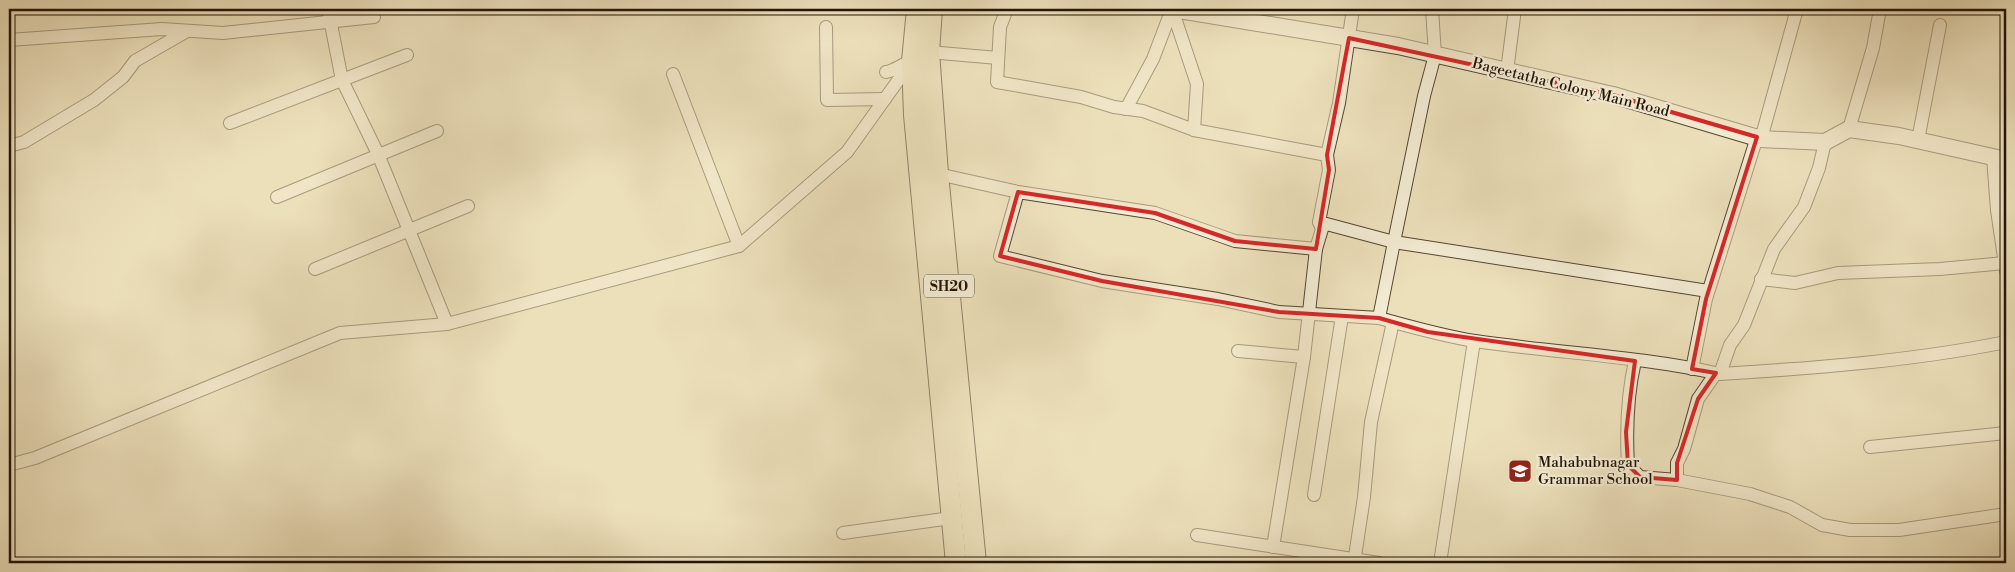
<svg xmlns="http://www.w3.org/2000/svg" width="2015" height="572" viewBox="0 0 2015 572" font-family="'Libre Bodoni',serif">
<style>
.lines{fill:none;stroke-linecap:round;stroke-linejoin:round}
.minor-casing{stroke:#544732;stroke-width:14}
.tertiary-casing{stroke:#544732;stroke-width:18}
.primary-casing{stroke:#221405;stroke-width:22}
.minor{stroke:#f3ebd3;stroke-width:12}
.tertiary{stroke:#f3ebd3;stroke-width:16}
.primary{stroke:#ece0bb;stroke-width:20}
.marked{fill:none;stroke:#d62828;stroke-width:4;stroke-linejoin:round}
.labels{text-anchor:middle;stroke-width:4.5;stroke-linejoin:round;paint-order:stroke}
.shield{fill:#f3ebd3;stroke:#615443;stroke-width:1}
.shield-label{font-size:14px;font-weight:bold;fill:#221405}
.street-label{font-size:15px;fill:#221405;stroke:#f3ebd3}
.poi-label{font-size:15px;fill:#221405;stroke:#f3ebd3;text-anchor:start}
</style>
<rect width="100%" height="100%" fill="#ece0bb"/>
<filter id="stains"><feTurbulence type="fractalNoise" baseFrequency=".004" numOctaves="4"/><feColorMatrix values="0 0 0 0 .2 0 0 0 0 .09 0 0 0 0 .02 0 0 0 .5 -.17"/></filter>
<radialGradient id="worn" r=".72"><stop offset=".6" stop-color="#630" stop-opacity="0"/><stop offset="1" stop-color="#630" stop-opacity=".3"/></radialGradient>
<g class="lines">
<g class="minor-casing">
<g id="minor">
<polyline points="328,9 342,80 378,154 447,324"/>
<polyline points="1007,9 1000,27 997,82 1081,97 1114,107 1143,111 1194,130 1197,84 1172,9"/>
<polyline points="1432,9 1435,55 1424,96 1394,242 1708,291"/>
<polyline points="826,27 827,100 885,99"/>
<polyline points="9,40 162,29 223,33 374,17"/>
<polyline points="1507,71 1515,9"/>
<path d="M886 72C894 71 902 64 912 61"/>
<polyline points="673,74 739,246"/>
<polyline points="1126,109 1153,59 1172,9"/>
<polyline points="230,123 407,55"/>
<polyline points="1849,129 1873,48 1880,9"/>
<polyline points="1194,130 1327,155"/>
<polyline points="1761,139 1797,9"/>
<polyline points="1918,140 1940,25"/>
<polyline points="9,146 24,142 94,100 123,77 135,61 187,31"/>
<polyline points="1993,157 1997,210 2006,271"/>
<polyline points="938,174 1018,192 1000,256 1102,281 1218,299 1279,312 1379,318 1394,242 1319,222 1322,229 1316,249 1235,241 1155,213 1018,192"/>
<polyline points="277,197 437,131"/>
<polyline points="1319,222 1329,170 1327,155 1339,103 1353,9"/>
<polyline points="315,269 468,206"/>
<polyline points="1761,279 1795,283 1838,273 1940,269 2005,263"/>
<path d="M1379 318C1411 327 1443 336 1475 341 1557 353 1640 356 1720 374L1730 345 1744 325 1774 249 1804 207 1819 168 1825 142"/>
<polyline points="1238,351 1304,357"/>
<path d="M1635 361C1627 396 1626 430 1628 465L1640 477 1677 480 1750 494 1790 507 1822 525 1850 530H1899L2006 514"/>
<polyline points="1692,369 1706,299 1757,137"/>
<path d="M1720 374C1816 368 1912 361 2006 342"/>
<polyline points="1870,447 2006,433"/>
<polyline points="9,465 35,458 340,333 447,324 739,246 847,152 912,61 929,52 998,58"/>
<polyline points="1677,480 1677,463 1684,449 1698,399 1716,373"/>
<polyline points="1314,495 1342,316"/>
<polyline points="843,533 951,518"/>
<polyline points="1197,535 1379,563"/>
<polyline points="1273,547 1304,357 1316,249"/>
<polyline points="1354,563 1364,497 1371,422 1393,322"/>
<polyline points="1440,563 1474,341"/>
</g>
</g>
<g class="tertiary-casing">
<polyline id="tertiary" points="1173,9 1398,46 1613,95 1761,139 1825,142 1849,129 1899,136 2006,160"/>
</g>
<g class="primary-casing">
<g id="primary">
<polyline points="917,9 912,61 914,115 956,563"/>
<polyline points="932,9 929,52 938,174 976,563"/>
</g>
</g>
<use href="#minor" class="minor"/>
<use href="#tertiary" class="tertiary"/>
<use href="#primary" class="primary"/>
</g>
<path d="M0 0H2015V572H0ZM1349 38 1613 95 1757 137 1706 299 1692 369 1716 373 1698 399 1677 463V480L1640 477 1628 465 1626 432 1635 361 1428 332 1379 318 1279 312 1102 281 1000 256 1018 192 1155 213 1235 241 1316 249 1329 170 1327 155Z" fill="#ece0bb" fill-opacity=".55" fill-rule="evenodd"/>
<path class="marked" d="M1349 38 1613 95 1757 137 1706 299 1692 369 1716 373 1698 399 1677 463V480L1640 477 1628 465 1626 432 1635 361 1428 332 1379 318 1279 312 1102 281 1000 256 1018 192 1155 213 1235 241 1316 249 1329 170 1327 155Z"/>
<defs>
<g id="school-square" transform="scale(1.25)"><rect x="-9" y="-9" width="18" height="18" rx="4" fill="#8f2418" stroke="#f3ebd3"/><path d="M0-5L7-2L0 1L-7-2ZM-4 1L0 2.5L4 1V4Q0 6-4 4Z" fill="#fff"/></g>
</defs>
<g fill-rule="evenodd">
<use href="#school-square" x="1520" y="471"/>
</g>
<g class="labels">
<rect class="shield" x="924" y="274.5" width="50" height="23" rx="4"/>
<g class="shield-label">
<text x="949" y="291">SH20</text>
</g>
<g class="street-label">
<text transform="translate(1571 87) rotate(14)" y="5">Bageetatha Colony Main Road</text>
</g>
<g class="poi-label">
<text x="1538" y="467">Mahabubnagar<tspan x="1538" dy="17">Grammar School</tspan></text>
</g>
</g>
<rect width="2015" height="572" fill="none" stroke="#ece0bb" stroke-width="30"/>
<rect x="10" y="10" width="1995" height="552" fill="none" stroke="#221405" stroke-width="2.5"/>
<rect x="15" y="15" width="1985" height="542" fill="none" stroke="#221405"/>
<rect width="100%" height="100%" filter="url(#stains)"/>
<rect width="100%" height="100%" fill="url(#worn)"/>
</svg>
